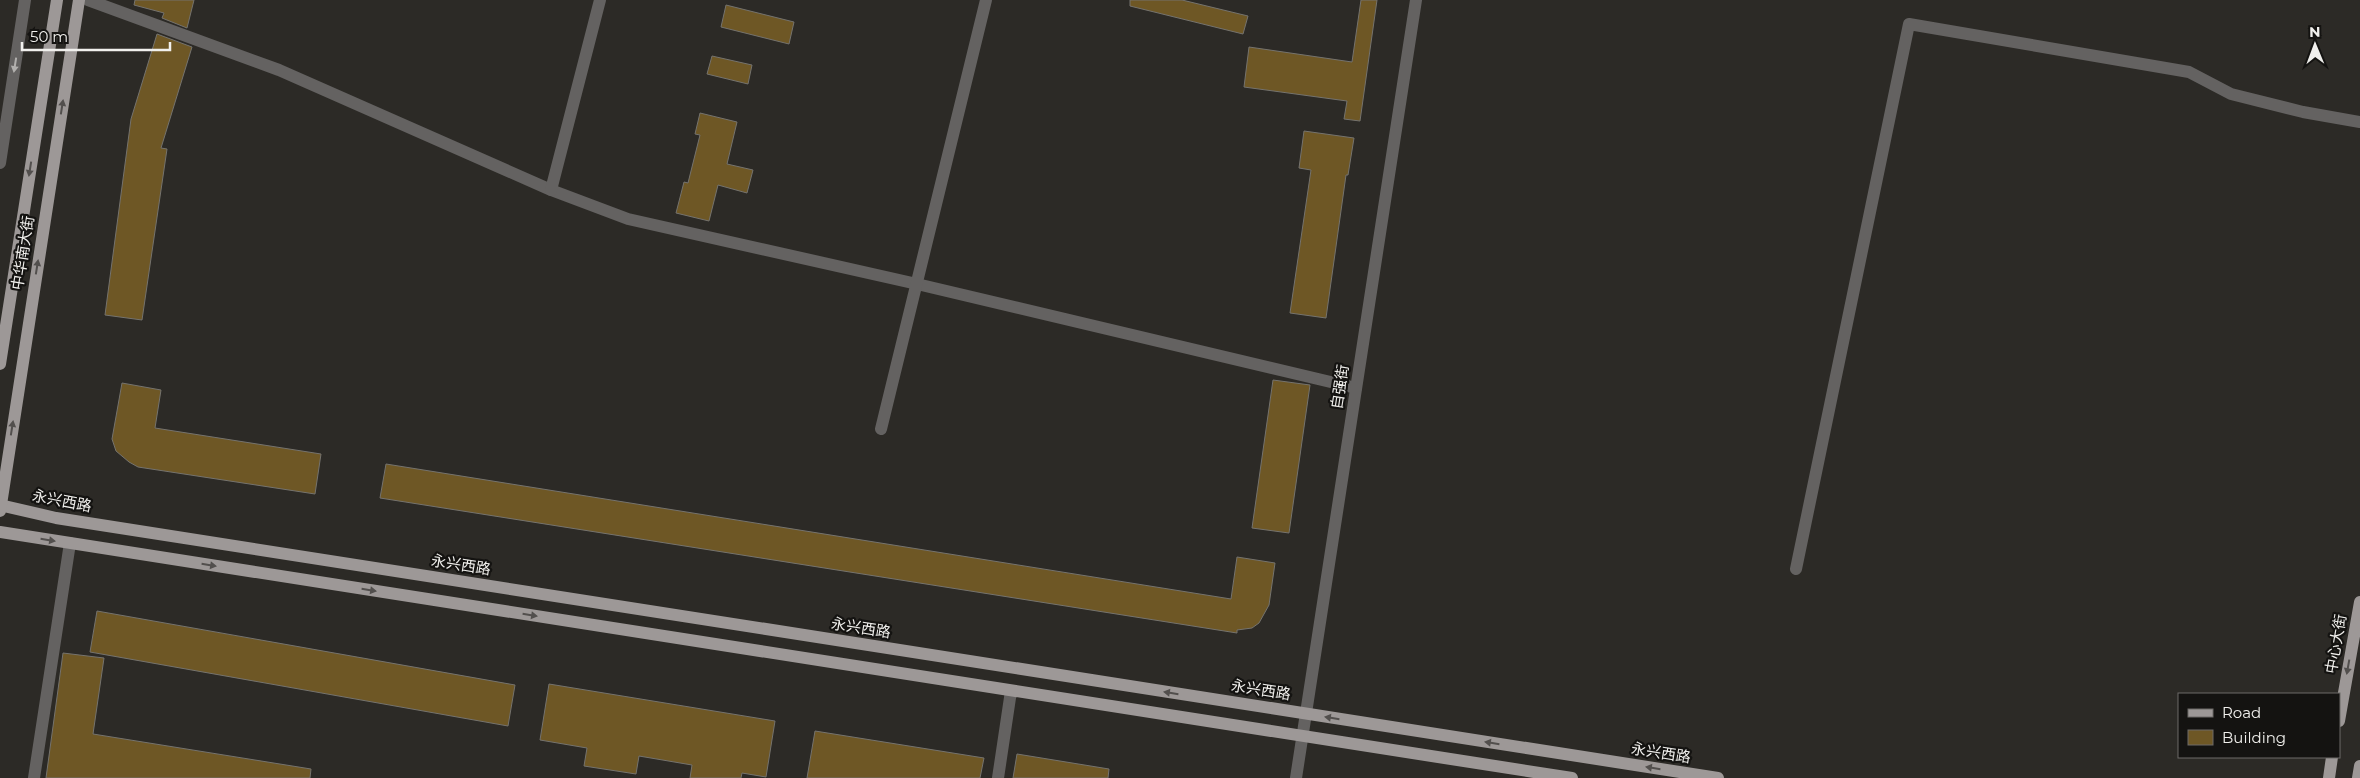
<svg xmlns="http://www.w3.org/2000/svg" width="2360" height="778" viewBox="0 0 2360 778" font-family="Montserrat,'Noto Sans SC',sans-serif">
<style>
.building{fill:#6e5725;stroke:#75736e}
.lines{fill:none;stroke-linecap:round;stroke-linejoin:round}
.minor{stroke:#646261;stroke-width:12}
.major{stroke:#9d9897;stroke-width:12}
.oneway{fill:#b2b0ae}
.oneway2{fill:#524f4d}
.labels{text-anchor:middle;stroke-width:4.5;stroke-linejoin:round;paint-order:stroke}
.street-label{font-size:15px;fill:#f1f0ed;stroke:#141311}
</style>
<rect width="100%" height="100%" fill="#2c2a26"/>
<g class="building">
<polygon points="135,0 194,0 187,28 162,18 164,13 134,5"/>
<polygon points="1130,0 1182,0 1248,16 1243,34 1130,6"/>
<polygon points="1361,0 1377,0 1360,121 1344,119 1347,101 1244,87 1249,47 1352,62"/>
<polygon points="726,5 794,22 789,44 721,27"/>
<polygon points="157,34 192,47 161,148 167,149 142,320 105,315 131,119"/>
<polygon points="712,56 752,65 748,84 707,74"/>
<polygon points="700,113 737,122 727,164 753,170 747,193 718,185 709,221 676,213 684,182 688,183 700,135 695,134"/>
<polygon points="1304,131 1354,138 1348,175 1346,175 1326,318 1290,313 1311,170 1299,168"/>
<polygon points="1273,380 1310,385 1289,533 1252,528"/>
<polygon points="122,383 161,390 155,428 321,454 315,494 138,467 129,462 116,451 112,439"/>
<polygon points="386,464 1231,599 1237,557 1275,563 1269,605 1259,623 1252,628 1237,630 1237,633 380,498"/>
<polygon points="97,611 515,685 508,726 90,652"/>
<polygon points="63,653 104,658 93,734 311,769 310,778 46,778"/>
<polygon points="549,684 775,721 766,777 742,773 741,778 690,778 692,765 639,756 636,774 584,766 587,748 540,740"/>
<polygon points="815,731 984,758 980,778 807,778"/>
<polygon points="1017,754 1109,769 1108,778 1013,778"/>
</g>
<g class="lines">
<g class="minor">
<polyline points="88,0 279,70 551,190 628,219 917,284 1356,388"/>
<polyline points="0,163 25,0"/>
<polyline points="551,190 600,0"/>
<polyline points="881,429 986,0"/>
<polyline points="1796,569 1909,24 2189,72 2231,94 2303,112 2360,122"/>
<polyline points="34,778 70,543"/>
<polyline points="998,778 1011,691"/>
<polyline points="1296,778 1416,0"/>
</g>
<g class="major">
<polyline points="0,364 57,0"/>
<polyline points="0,505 56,518 1718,778"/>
<polyline points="0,511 79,0"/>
<polyline points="0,532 1572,778"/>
<polyline points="2339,721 2360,602"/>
<polyline points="2329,778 2332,757"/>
<polyline points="2358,778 2360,766"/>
</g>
</g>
<defs><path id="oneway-solid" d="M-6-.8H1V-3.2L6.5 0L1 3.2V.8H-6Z" transform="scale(1.25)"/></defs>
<use class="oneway" href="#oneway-solid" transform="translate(15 65) rotate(99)"/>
<g class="oneway2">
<use href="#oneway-solid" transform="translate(62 107) rotate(-81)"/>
<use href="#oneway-solid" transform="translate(30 169) rotate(99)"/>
<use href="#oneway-solid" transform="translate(37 267) rotate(-81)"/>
<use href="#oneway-solid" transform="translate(12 428) rotate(-81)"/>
<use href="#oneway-solid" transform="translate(48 540) rotate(9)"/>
<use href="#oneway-solid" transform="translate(209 565) rotate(9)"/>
<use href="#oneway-solid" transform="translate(369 590) rotate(9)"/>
<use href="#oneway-solid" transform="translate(530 615) rotate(9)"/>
<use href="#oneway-solid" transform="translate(2348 667) rotate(100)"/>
<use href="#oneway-solid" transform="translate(1171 693) rotate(-171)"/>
<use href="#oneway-solid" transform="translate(1332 718) rotate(-171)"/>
<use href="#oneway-solid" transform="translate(1492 743) rotate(-171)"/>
<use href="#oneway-solid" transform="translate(1653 768) rotate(-171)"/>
</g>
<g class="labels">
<g class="street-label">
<text transform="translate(23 253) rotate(-81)" y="5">中华南大街</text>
<text transform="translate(1340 387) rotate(-81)" y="5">自强街</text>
<text transform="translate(62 501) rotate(11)" y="5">永兴西路</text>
<text transform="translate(461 565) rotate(9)" y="5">永兴西路</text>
<text transform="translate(861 628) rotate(9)" y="5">永兴西路</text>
<text transform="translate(2336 644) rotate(-80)" y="5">中心大街</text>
<text transform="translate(1261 690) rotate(9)" y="5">永兴西路</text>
<text transform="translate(1661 753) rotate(9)" y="5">永兴西路</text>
</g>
</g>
<rect x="2178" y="693" width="162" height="65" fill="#141311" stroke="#6c6b69"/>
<rect x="2188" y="709" width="25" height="8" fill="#9d9897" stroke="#6c6b69"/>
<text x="2222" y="718" font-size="15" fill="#f1f0ed">Road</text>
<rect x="2188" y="730" width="25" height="15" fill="#6e5725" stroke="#6c6b69"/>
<text x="2222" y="743" font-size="15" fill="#f1f0ed">Building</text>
<g transform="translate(2315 45) rotate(359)" stroke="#141311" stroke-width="4" paint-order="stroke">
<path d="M0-4L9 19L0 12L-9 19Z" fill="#f1f0ed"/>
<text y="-8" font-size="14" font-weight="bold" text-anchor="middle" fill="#f1f0ed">N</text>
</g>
<path d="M22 42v8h148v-8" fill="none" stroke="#f1f0ed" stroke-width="2.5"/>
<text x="30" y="42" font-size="15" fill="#f1f0ed" stroke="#141311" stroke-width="4" paint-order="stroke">50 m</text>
</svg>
